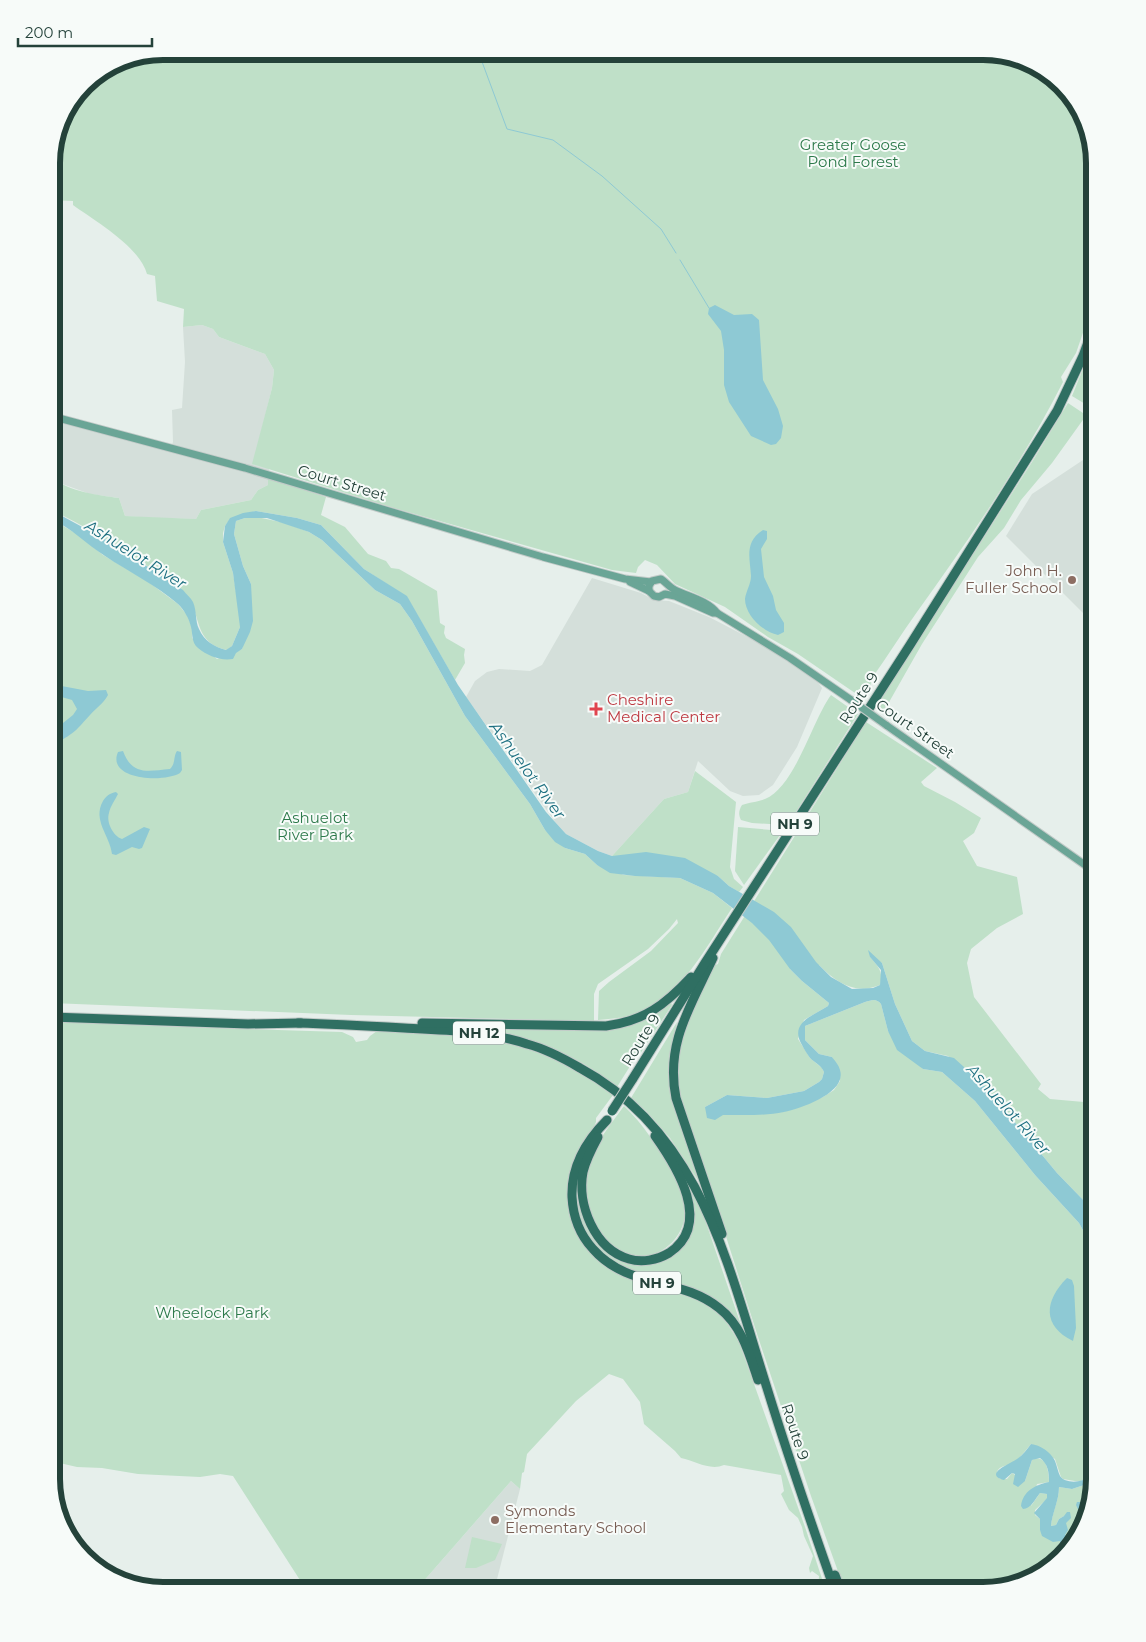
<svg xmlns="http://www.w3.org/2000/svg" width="1146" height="1642" viewBox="0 0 1146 1642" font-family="Montserrat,sans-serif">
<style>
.built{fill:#d4dfda}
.green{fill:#bfe0c8}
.water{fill:#8ec9d4}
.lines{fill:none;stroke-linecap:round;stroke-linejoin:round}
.stream{stroke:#8ec9d4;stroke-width:1}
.major-casing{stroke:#c2cac8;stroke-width:9}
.highway-casing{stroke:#c2cac8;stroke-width:11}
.major{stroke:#6aa596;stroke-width:7}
.highway{stroke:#2f6f62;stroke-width:9}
.major-bridge-casing{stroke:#c2cac8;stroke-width:9;stroke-linecap:butt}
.highway-bridge-casing{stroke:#c2cac8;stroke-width:11;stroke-linecap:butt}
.major-bridge{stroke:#6aa596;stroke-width:7}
.highway-bridge{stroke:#2f6f62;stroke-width:9}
.education-dot{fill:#8d6e63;stroke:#f7fbf9;stroke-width:2}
.health-dot{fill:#e0444e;stroke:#f7fbf9;stroke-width:2}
.labels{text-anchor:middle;stroke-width:4;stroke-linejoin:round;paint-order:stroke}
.shield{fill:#f7fbf9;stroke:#637a73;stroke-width:1}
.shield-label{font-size:14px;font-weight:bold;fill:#24423a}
.park-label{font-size:15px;fill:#2d7a4b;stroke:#f7fbf9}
.street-label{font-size:15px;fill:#24423a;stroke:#f7fbf9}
.education-label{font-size:15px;fill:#785e54;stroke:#f7fbf9;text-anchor:end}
.health-label{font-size:15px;fill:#be3a42;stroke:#f7fbf9;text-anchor:start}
.water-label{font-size:16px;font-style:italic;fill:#1c6f80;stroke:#f7fbf9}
.rim{fill:none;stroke:#24423a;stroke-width:6}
</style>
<rect width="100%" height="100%" fill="#e6efeb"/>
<g class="built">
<polygon points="202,325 213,329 219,337 265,354 274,370 272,388 253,464 269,468 268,485 258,490 251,500 201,510 196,519 155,518 125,516 119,498 90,494 57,482 51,477 51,419 170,450 173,442 172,410 182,408 185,362 183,327"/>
<polygon points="1095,452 1095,625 1006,536 1032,494"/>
<polygon points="592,578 641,593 654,600 669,601 709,617 765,646 817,681 822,688 797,747 773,785 759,795 743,796 730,791 698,761 688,792 664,799 612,856 598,851 566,834 556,823 466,697 475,681 487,672 499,669 530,671 542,665"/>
<polygon points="511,1481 520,1489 494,1591 415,1591"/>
</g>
<g class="green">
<path d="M163 51H990L1045 70 1080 107 1095 163V298L1076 353 1061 377 1063 382C1022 463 970 538 917 612 901 634 887 657 872 678L870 687 855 693 798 654 768 637 725 607 675 584 657 565 645 560 638 567 636 573 612 570 394 508 252 464 272 388 274 370 265 354 219 337 213 329 202 325 183 327 184 309 157 301 155 276 147 274C140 247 95 221 73 205V201L51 200V156L63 114 84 84 120 60Z"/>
<polygon points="1095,339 1095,410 1072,396"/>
<polygon points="1068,403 1083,413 1085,417 1052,463 1021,500 1004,528 978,557 922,644 884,711 885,715 875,708 1032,462"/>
<path d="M51 477C70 492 97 495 119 498L125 516 196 519 201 510 251 500 258 490 268 485V478L326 497 321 515 345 527 368 554 386 561 391 568 399 569 437 591 440 623 445 626 444 633 446 638 465 649 464 655 465 663 455 680 407 597 364 569 321 525 297 518 256 511 230 519 225 526 223 533V542L233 573 240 617V627L232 646 227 650C190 642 204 610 182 590 171 580 156 572 144 564 114 544 84 525 51 510Z"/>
<path d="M257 517 285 523 309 532 322 540 375 590 400 604 412 621 465 716 530 804 545 830 565 848 585 854 597 865 624 875 680 878 713 893 732 908C708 944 680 999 636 1014 623 1018 611 1019 598 1020L599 991 609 982 651 951 678 923 677 919 669 929 648 949 598 984 594 994V1021L351 1015 51 1003V519L77 534 103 555 147 581 178 604 187 615 192 627V638L217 659 242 649 252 610 250 595 251 584 243 566 234 534 236 521 245 518Z"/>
<path d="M831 695 858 714 794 815 785 825 752 823 741 820C738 814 739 810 742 805 749 802 758 802 765 799 795 787 812 721 831 695Z"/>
<path d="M866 722 937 768 921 782 924 786 955 802 981 818 974 833 963 841 977 866 1017 877 1023 914 997 928 971 949 967 963 974 997 1041 1084 1038 1089 1050 1099 1095 1103V1213L1089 1206 1057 1173 984 1085 948 1056 925 1051 912 1041 895 1004 882 963 870 957C878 966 884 972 880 985 855 995 837 983 819 965L790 969 802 981 829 1003 828 1006 804 1020 798 1039 810 1058 822 1068 824 1072 822 1079 819 1082 804 1091 767 1098 727 1095 705 1107 723 1115 783 1112 823 1097 834 1090 840 1081 832 1057 819 1054 805 1040V1026L865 1002C872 1000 876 998 881 1004L888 1031 923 1069 942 1072 975 1101 1035 1175 1079 1223 1095 1252V1402L1085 1397 1084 1404 1090 1408 1095 1414V1466L1088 1477 1081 1481H1075L1063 1479 1061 1477 1055 1459 1031 1444C1025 1451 1020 1459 1011 1464 1006 1466 999 1466 997 1472 996 1476 998 1476 1000 1479H1007L1012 1473 1025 1481 1032 1460C1046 1453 1049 1471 1049 1482L1037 1484 1031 1506 1040 1493 1048 1494V1498L1035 1510V1515L1040 1519V1530L1060 1541V1555L1039 1576 984 1591H845L811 1496 758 1337 709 1183 677 1089 675 1069 686 1018 713 966 718 964 721 954Z"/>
<polygon points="695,771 736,802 730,867 734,879 743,887 739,892 729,886 718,876 612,856 664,799 688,792"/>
<polygon points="738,827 783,831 744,885 735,871"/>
<path d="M671 1003 672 1005 640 1054V1053L637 1055 617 1087C577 1054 528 1036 477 1027H606Z"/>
<path d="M51 1021 156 1026 342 1032 353 1037 356 1042 367 1040 370 1036 377 1031C440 1034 499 1033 557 1061 570 1067 582 1074 594 1081 600 1086 606 1091 613 1095L596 1118V1122L593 1129 574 1159 569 1184 589 1250 602 1264 616 1272 698 1298 723 1317 739 1342 805 1527 826 1591H818L819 1576 812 1571 810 1573 809 1568 813 1556 804 1536 802 1527 798 1518 789 1510 781 1494 784 1491 781 1475 724 1465C710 1471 695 1461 681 1458L675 1451 644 1424 640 1402 623 1379 609 1374 576 1401 527 1454 524 1472 522 1473 520 1489 511 1481 415 1591H307L233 1476 220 1474 200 1477 138 1474 102 1468 77 1467 51 1461Z"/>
<polygon points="677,1022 669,1063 670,1081 703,1188 670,1138 646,1111 631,1098"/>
<path d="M624 1106C643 1124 658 1147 671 1170 677 1182 684 1195 685 1209 687 1238 656 1265 626 1254 606 1247 593 1226 589 1205 586 1191 584 1178 588 1164 595 1143 611 1124 624 1106Z"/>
<path d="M582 1171 588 1222 628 1260 668 1255 690 1227 685 1178 703 1214 742 1328 724 1310 627 1270C604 1258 584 1238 577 1212 574 1202 576 1188 576 1177Z"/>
<path d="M1087 1484 1091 1485 1092 1488 1086 1512 1081 1502C1083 1521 1084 1523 1070 1537L1065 1535 1064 1516 1059 1519 1056 1525 1051 1526C1052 1512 1059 1501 1059 1487L1072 1489Z"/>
<polygon points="472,1537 502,1544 495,1560 476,1568 465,1568"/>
</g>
<g class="water">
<polygon points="715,305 734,315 752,314 759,320 763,380 778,409 783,426 781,438 776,444 771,445 751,436 729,402 724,385 724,350 721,331 708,314 709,308"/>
<path d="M51 510 110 542 183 590C186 594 191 598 193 602 197 611 195 621 199 629 204 641 215 647 226 650L232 646 240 627 233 573 223 542 225 526 230 518 243 513 256 511 297 518 321 525 364 569 407 596 458 685 546 812 566 834 598 851 612 856 646 852 685 858 718 876 729 886 774 912 791 927 816 962 831 977 852 989 873 988 880 985 881 970 870 957 868 950 882 963 895 1004 912 1041 925 1051 954 1058 984 1085 1057 1173 1089 1206 1095 1213V1252L1079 1223 1035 1175 975 1101 942 1072 923 1069 897 1050 888 1031 881 1004C876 998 872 1000 865 1002L805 1026V1040L819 1054 832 1057C834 1060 839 1065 840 1070 847 1093 802 1108 784 1112 765 1116 743 1115 723 1115L715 1120 707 1118 705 1107 727 1095 767 1098 804 1091 819 1082 822 1079 824 1072C821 1065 815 1063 810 1058 807 1054 804 1049 802 1045 789 1023 812 1016 828 1006L829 1003 802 981 790 969 769 940 752 923 713 893 680 878 635 876 610 873 597 865 585 854 565 848 555 842 545 830 530 804 465 716 412 621 400 604 375 590 322 540 309 532 267 518H245L236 521 234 534 243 566 251 584 253 621 250 632 242 649 236 653 233 659C220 661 208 656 198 648 191 642 193 634 191 627 189 618 184 610 178 604 156 585 129 572 105 556 86 544 72 528 51 519Z"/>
<path d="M763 530 767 531V539L761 549 764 577 773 596 776 610 784 623V632L778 635C763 632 745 615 745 599 746 591 751 584 751 576 750 558 744 542 763 530Z"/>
<path d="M51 684 88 691 106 690 108 695C103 704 96 708 90 715 77 729 76 732 60 741L52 739 53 731 73 715 77 709 72 700 51 694Z"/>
<path d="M123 751C132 776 148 771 170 769 176 763 173 757 177 751L181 752 182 770 180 773C164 783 106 780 118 752Z"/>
<path d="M116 792 118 794C115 800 110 807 109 813 106 822 113 836 122 839L144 827 150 829 142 848 139 849 132 847 116 855 112 854C110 836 92 820 103 801 106 796 110 793 116 792Z"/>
<path d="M1067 1278 1072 1280 1074 1286 1076 1328 1073 1341C1042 1326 1044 1301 1067 1278Z"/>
<path d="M1031 1444C1040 1445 1051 1452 1055 1461 1057 1466 1058 1472 1060 1476 1065 1484 1083 1483 1089 1476 1091 1473 1093 1469 1095 1466V1480L1092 1488 1091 1485 1087 1484 1072 1489 1059 1487C1059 1501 1052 1513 1051 1526L1056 1525 1059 1519 1064 1516 1067 1512H1070L1071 1518 1066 1523 1068 1530 1065 1535 1070 1537 1081 1525 1083 1520 1076 1505 1077 1502H1081L1086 1512 1080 1535 1060 1555V1541L1053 1542 1042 1536 1040 1530V1519L1034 1513 1047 1498V1494L1040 1493C1035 1499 1031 1509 1023 1509L1021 1506C1023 1491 1035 1485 1049 1482 1049 1472 1048 1464 1040 1458L1032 1460 1025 1481 1018 1487 1013 1484 1015 1474 1012 1473 1004 1480C982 1474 1012 1463 1017 1459 1023 1455 1027 1449 1031 1444Z"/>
</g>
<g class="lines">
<g class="stream">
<polyline points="478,51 507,129 553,140 602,176 661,229 676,253"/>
<polyline points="680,260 709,308"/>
</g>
<g class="major-casing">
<g id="major">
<polyline points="51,416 245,468 543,557 625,579 651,582"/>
<polyline points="630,582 649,591 654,596 659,597 665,594 675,596 713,613 717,613"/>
<path d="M649 591V586L652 581 661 579C667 583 670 588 677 591 690 597 708 601 717 613L790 658 851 700"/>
<polyline points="886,725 1095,872"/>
</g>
</g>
<g class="highway-casing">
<g id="highway">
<path d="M713 958C691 1006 665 1043 676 1098L722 1234"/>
<polyline points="51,1017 248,1024 301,1023"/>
<path d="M298 1023C333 1024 369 1026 404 1028 446 1030 487 1031 527 1044 546 1049 563 1058 580 1068 702 1134 728 1266 767 1388 788 1456 811 1523 835 1591"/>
<path d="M422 1023 606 1026C644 1021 665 1005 691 977"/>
<polyline points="632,1080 705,963 910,645 1057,411 1083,356 1095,323"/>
<path d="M607 1120C586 1141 571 1167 572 1197 573 1216 580 1235 593 1249 628 1289 681 1277 719 1308 742 1326 749 1353 758 1380"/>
<path d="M598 1137C592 1148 586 1159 583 1172 577 1204 594 1249 629 1259 642 1263 657 1260 669 1253 713 1224 677 1167 655 1136"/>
<polyline points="835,1575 841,1591"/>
</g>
</g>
<use href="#major" class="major"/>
<use href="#highway" class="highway"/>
<g class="major-bridge-casing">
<polyline id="major-bridge" points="851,700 886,725"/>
</g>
<g class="highway-bridge-casing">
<polyline id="highway-bridge" points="612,1111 632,1080"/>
</g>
<use href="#major-bridge" class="major-bridge"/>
<use href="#highway-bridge" class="highway-bridge"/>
</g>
<g class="education-dot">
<circle cx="1072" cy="580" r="5"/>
<circle cx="495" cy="1520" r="5"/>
</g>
<path class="health-dot" d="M593.5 701.5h5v5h5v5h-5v5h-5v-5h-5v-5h5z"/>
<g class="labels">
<g class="shield">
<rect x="771" y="812.5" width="48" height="23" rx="4"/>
<rect x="453" y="1021.5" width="52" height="23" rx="4"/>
<rect x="633" y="1271.5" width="48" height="23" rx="4"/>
</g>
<g class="shield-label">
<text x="795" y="829">NH 9</text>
<text x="479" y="1038">NH 12</text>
<text x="657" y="1288">NH 9</text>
</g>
<g class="park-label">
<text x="853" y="150">Greater Goose<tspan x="853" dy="17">Pond Forest</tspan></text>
<text x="315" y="823">Ashuelot<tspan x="315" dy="17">River Park</tspan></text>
<text x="212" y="1318">Wheelock Park</text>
</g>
<g class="street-label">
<text transform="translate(342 483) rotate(17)" y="5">Court Street</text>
<text transform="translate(859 698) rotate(-57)" y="5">Route 9</text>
<text transform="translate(915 729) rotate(35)" y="5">Court Street</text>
<text transform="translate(641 1040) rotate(-58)" y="5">Route 9</text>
<text transform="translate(795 1432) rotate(72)" y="5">Route 9</text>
</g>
<g class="education-label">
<text x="1062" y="576">John H.<tspan x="1062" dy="17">Fuller School</tspan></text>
<text x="505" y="1516" text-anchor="start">Symonds<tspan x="505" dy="17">Elementary School</tspan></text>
</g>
<g class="health-label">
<text x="607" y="705">Cheshire<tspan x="607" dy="17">Medical Center</tspan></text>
</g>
<g class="water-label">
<text transform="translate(136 554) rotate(32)" y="6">Ashuelot River</text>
<text transform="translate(528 770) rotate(54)" y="6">Ashuelot River</text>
<text transform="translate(1009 1109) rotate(48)" y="6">Ashuelot River</text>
</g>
</g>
<path d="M0 0H1146V1642H0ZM163 60H983A103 103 0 0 1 1086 163V1479A103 103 0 0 1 983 1582H163A103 103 0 0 1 60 1479V163A103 103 0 0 1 163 60Z" fill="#f7fbf9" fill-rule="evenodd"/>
<path class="rim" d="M163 60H983A103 103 0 0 1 1086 163V1479A103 103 0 0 1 983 1582H163A103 103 0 0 1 60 1479V163A103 103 0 0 1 163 60Z"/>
<path d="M18 38v8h134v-8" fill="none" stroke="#24423a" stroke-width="2.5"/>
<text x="25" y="38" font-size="15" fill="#24423a" stroke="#f7fbf9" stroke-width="4" paint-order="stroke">200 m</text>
</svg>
